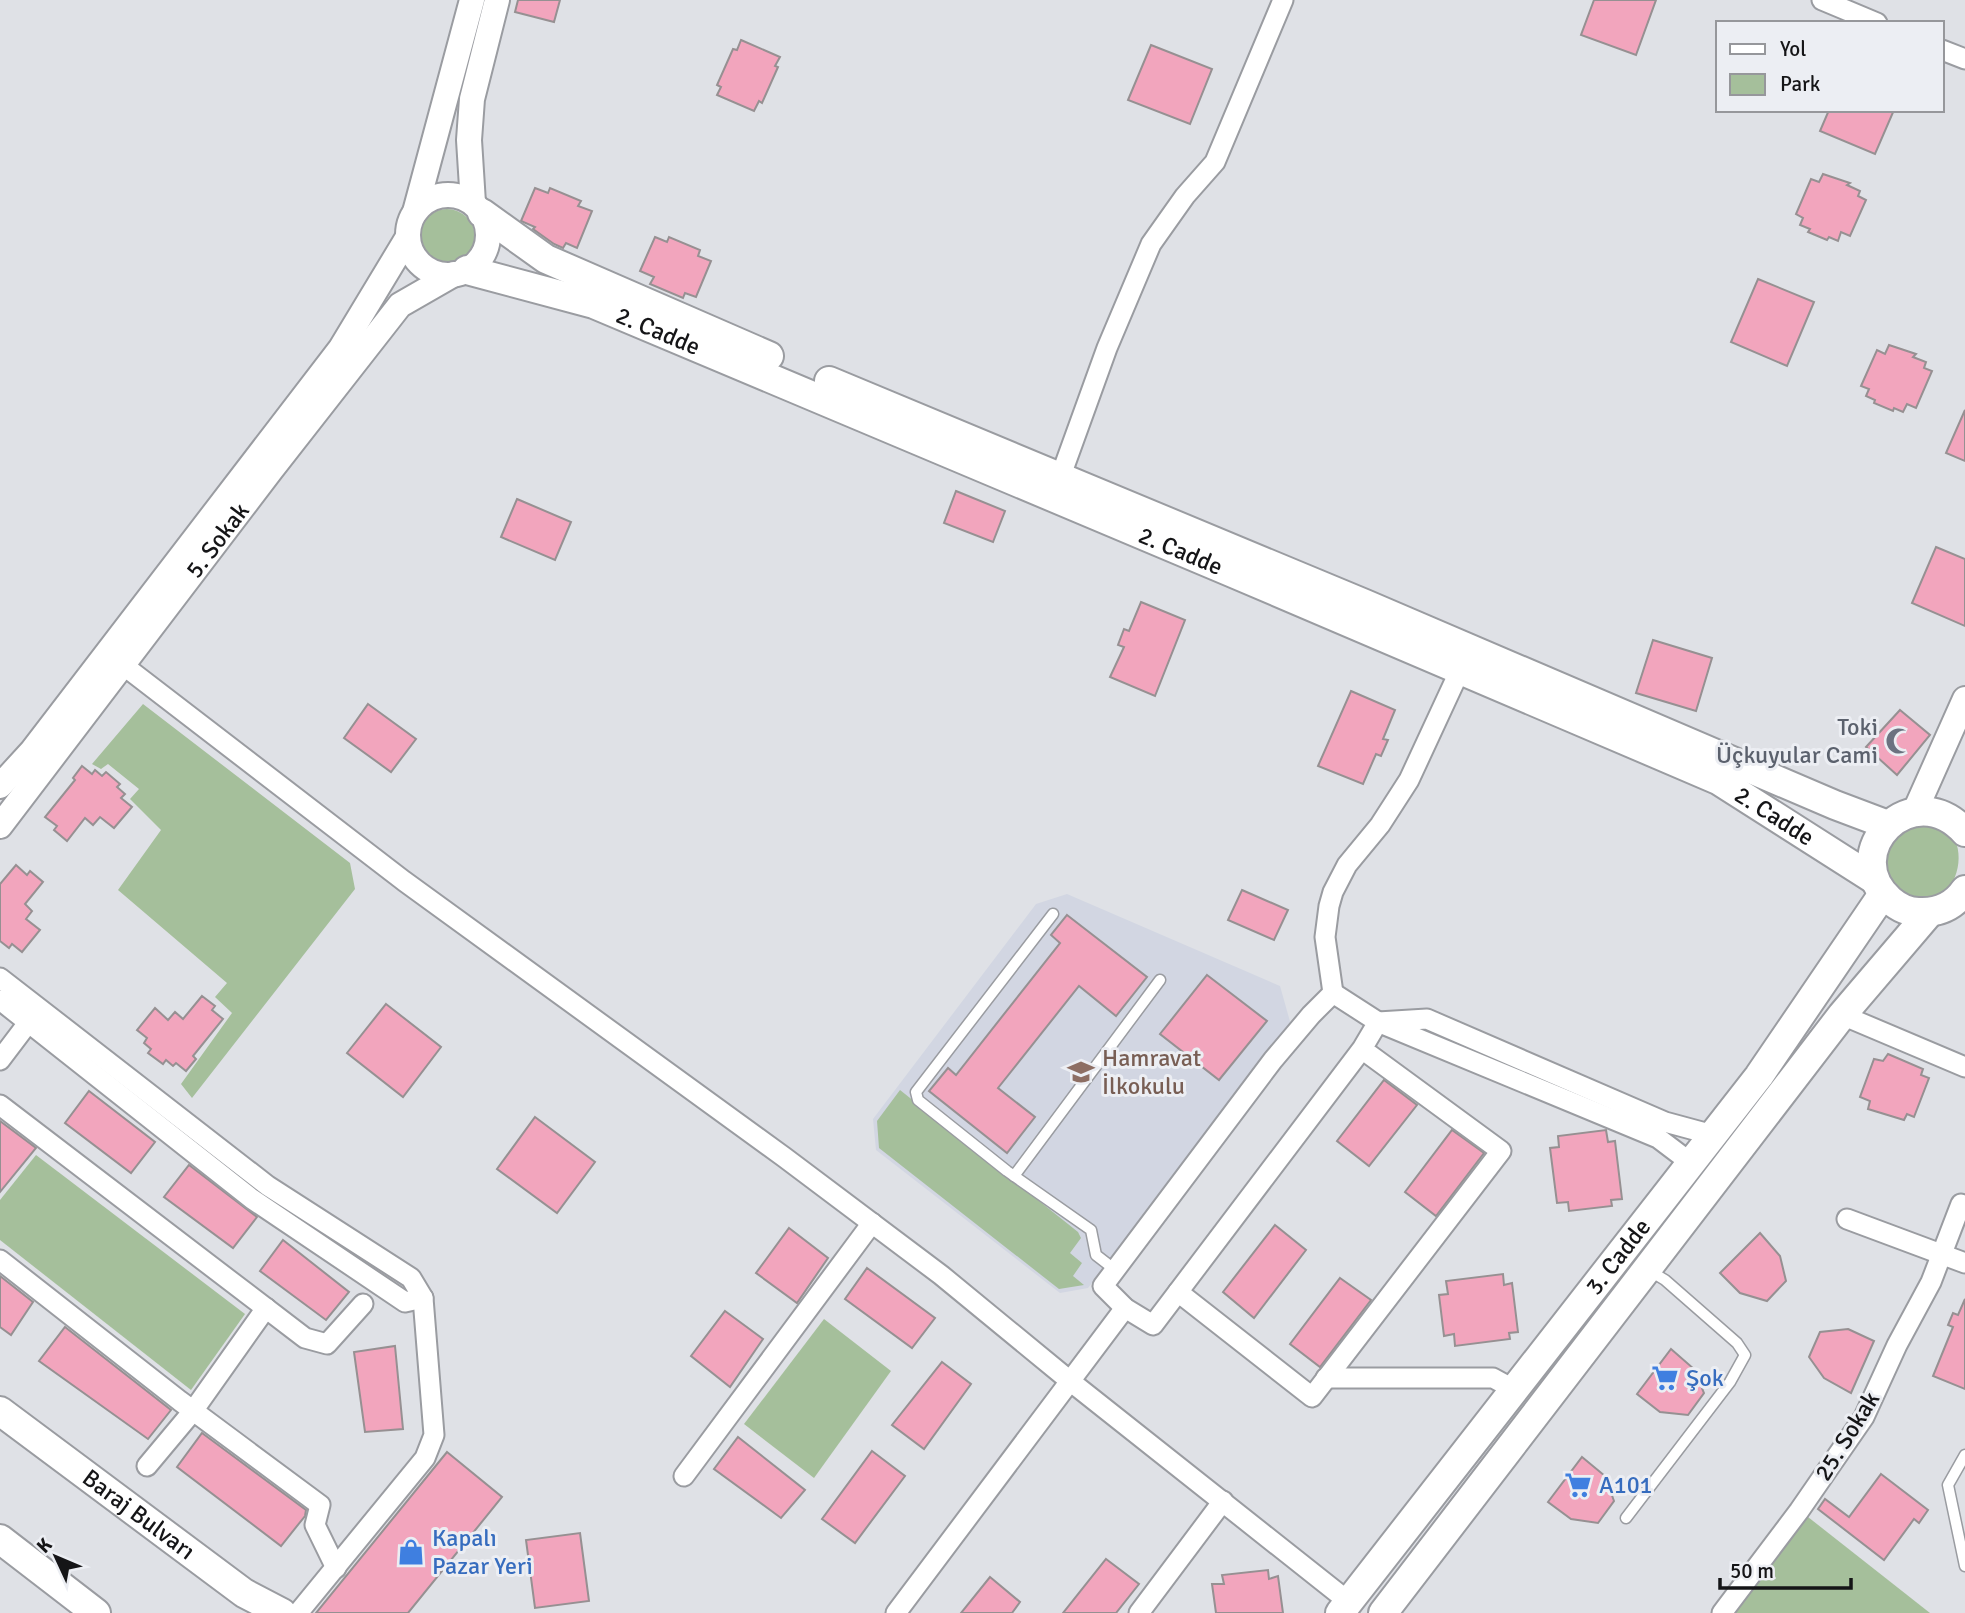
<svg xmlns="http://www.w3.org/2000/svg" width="1965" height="1613" viewBox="0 0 1965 1613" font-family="Signika,sans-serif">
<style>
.built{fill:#d2d6e2}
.green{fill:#a5bf9b}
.building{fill:#f2a5bd;stroke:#969092;stroke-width:2}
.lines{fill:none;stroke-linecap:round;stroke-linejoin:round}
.service-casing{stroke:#9a9ca1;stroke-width:13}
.minor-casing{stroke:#9a9ca1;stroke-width:23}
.tertiary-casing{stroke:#9a9ca1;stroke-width:28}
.secondary-casing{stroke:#9a9ca1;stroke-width:32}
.service{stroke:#fff;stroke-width:10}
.minor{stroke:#fff;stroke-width:19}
.tertiary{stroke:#fff;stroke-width:24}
.secondary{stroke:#fff;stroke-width:28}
.labels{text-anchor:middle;stroke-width:6;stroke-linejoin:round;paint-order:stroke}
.street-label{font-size:24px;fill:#151517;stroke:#eceef3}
.worship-label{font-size:24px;fill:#5b616d;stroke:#eceef3;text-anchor:end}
.education-label{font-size:24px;fill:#785e54;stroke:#eceef3;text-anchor:start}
.shop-label{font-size:24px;fill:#366cbe;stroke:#eceef3;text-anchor:start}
</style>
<rect width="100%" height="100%" fill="#dfe1e6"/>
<polygon class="built" points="1067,894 1280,986 1291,1025 1088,1288 1060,1293 876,1150 873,1119 1036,904"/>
<g class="green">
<circle cx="447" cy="237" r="28"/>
<polygon points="143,704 350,863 355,889 192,1098 181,1084 232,1013 215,997 227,983 118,890 161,830 130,799 139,789 108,764 101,769 92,764"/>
<path d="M1933 824C1940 828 1950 834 1955 840 1965 862 1954 897 1927 900 1903 902 1875 876 1885 850 1887 844 1892 837 1896 831Z"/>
<polygon points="900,1090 1078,1232 1081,1238 1070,1253 1082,1263 1073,1276 1084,1285 1059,1289 879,1148 877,1121"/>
<polygon points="36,1155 245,1314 191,1390 0,1240 0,1200"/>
<polygon points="824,1319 891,1371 814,1478 744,1424"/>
<polygon points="1808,1517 1930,1613 1733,1613"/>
</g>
<g class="building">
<polygon points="518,0 560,0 554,22 515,12"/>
<polygon points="1594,0 1656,0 1636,55 1581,35"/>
<polygon points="741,40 780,57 775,66 778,67 762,103 759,101 754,111 717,95 721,87 717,85 733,49 737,50"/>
<polygon points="1151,45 1212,69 1190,124 1128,100"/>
<polygon points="1829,110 1894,110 1875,154 1820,131"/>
<polygon points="1823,174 1850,183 1847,185 1860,191 1858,196 1866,200 1850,236 1841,232 1838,241 1829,237 1827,240 1808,232 1810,229 1800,225 1803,218 1796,214 1811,179 1819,182"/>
<polygon points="535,188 548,193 550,188 581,201 578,206 592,211 577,248 566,243 563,248 554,244 533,229 535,227 521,221"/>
<polygon points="655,237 667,242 669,237 700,250 698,256 711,261 696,297 685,293 683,298 650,284 654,277 640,271"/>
<polygon points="1758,279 1814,302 1787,366 1731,342"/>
<polygon points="1889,345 1916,354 1913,357 1926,362 1924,368 1932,371 1916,408 1907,404 1903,412 1894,408 1893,411 1874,403 1875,400 1866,396 1869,389 1861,386 1877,350 1885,354"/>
<polygon points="1965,410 1965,461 1946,453"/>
<polygon points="956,491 1005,511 993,542 944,523"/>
<polygon points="517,499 571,522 555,560 501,537"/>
<polygon points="1936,547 1965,559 1965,626 1912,603"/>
<polygon points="1141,602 1185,620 1155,696 1110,677 1124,647 1118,645 1124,629 1129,631"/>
<polygon points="1653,640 1712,658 1696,711 1636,693"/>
<polygon points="1351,691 1395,710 1383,739 1388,740 1381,756 1376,754 1363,784 1318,766"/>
<polygon points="368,704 416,739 391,772 344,738"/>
<polygon points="1900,710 1930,735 1897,775 1866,747"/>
<polygon points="82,766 92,774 95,770 102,776 106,772 120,784 117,787 125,794 121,798 132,807 114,828 100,817 93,825 85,818 67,841 54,830 57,826 45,817 75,780 73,778"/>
<polygon points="16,865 27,875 30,871 43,882 25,904 32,911 26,919 40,930 22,952 12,944 9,948 0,941 0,884"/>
<polygon points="1242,890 1288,910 1274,940 1228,920"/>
<polygon points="1067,915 1147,977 1116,1016 1079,986 998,1088 1035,1117 1007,1153 929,1091 948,1068 956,1075 1060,943 1051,935"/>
<polygon points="1207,975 1267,1021 1219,1080 1160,1034"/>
<polygon points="202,996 215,1006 212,1010 223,1019 193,1056 196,1059 186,1071 176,1063 173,1066 166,1060 163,1064 148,1053 151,1049 144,1043 147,1038 137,1030 155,1008 168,1020 175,1012 183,1019"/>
<polygon points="386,1004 441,1047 403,1097 347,1053"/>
<polygon points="1888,1054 1923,1069 1921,1075 1929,1078 1914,1117 1907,1114 1904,1120 1868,1109 1870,1101 1860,1097 1874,1059 1883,1061"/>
<polygon points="1384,1080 1417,1105 1369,1166 1337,1141"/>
<polygon points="89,1091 155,1142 131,1173 65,1123"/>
<polygon points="535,1117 595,1162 557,1213 497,1169"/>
<polygon points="0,1121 36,1148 0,1192"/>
<polygon points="1452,1130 1484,1153 1436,1216 1405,1192"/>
<polygon points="1606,1130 1608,1142 1615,1141 1622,1199 1611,1200 1612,1206 1569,1211 1568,1202 1557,1203 1550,1148 1559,1147 1558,1136"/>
<polygon points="189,1165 257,1217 233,1248 164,1197"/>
<polygon points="1275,1225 1306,1250 1254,1318 1223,1292"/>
<polygon points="789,1228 828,1258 797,1303 756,1273"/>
<polygon points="1760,1233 1780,1256 1786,1281 1767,1301 1740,1293 1720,1273"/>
<polygon points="283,1240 349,1292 326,1320 260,1271"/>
<polygon points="867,1268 935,1318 912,1348 845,1299"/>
<polygon points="1503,1274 1504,1285 1512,1283 1518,1332 1509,1333 1510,1339 1455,1346 1454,1334 1444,1336 1439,1295 1448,1294 1446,1281"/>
<polygon points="0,1276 33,1302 11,1335 0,1327"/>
<polygon points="1340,1278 1371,1300 1320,1367 1290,1344"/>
<polygon points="1965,1299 1965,1389 1933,1376 1953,1327 1948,1325 1953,1313 1958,1315"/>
<polygon points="725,1311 763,1339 730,1387 691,1356"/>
<polygon points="65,1327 171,1410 148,1439 39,1361"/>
<polygon points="1848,1329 1874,1341 1851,1393 1824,1378 1809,1357 1820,1332"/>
<polygon points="395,1346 403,1429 365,1432 354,1352"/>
<polygon points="1671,1349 1694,1369 1704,1393 1688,1415 1660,1412 1637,1394"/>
<polygon points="942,1362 971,1384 924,1449 892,1425"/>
<polygon points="202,1433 306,1510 305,1516 281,1546 177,1467"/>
<polygon points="738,1437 805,1490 781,1518 714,1469"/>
<polygon points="872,1451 905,1476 855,1543 822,1519"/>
<polygon points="447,1452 502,1497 408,1613 316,1613"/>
<polygon points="1582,1457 1605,1476 1614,1501 1598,1523 1571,1519 1548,1502"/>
<polygon points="1881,1474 1928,1510 1919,1523 1914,1519 1884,1560 1818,1509 1825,1499 1849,1517"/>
<polygon points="580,1533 589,1601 535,1608 526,1540"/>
<polygon points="1106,1559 1139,1584 1116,1613 1063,1613"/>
<polygon points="1268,1570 1269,1579 1278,1576 1283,1613 1216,1613 1212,1584 1224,1584 1222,1575"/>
<polygon points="990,1577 1020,1602 1012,1613 961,1613"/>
</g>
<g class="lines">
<g class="service-casing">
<g id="service">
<polyline points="1053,914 916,1092 918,1100 1007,1171 1091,1230 1096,1255 1114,1269"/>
<polyline points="1014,1176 1160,980"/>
<polyline points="1965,1455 1948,1485 1965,1566"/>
<polyline points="1626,1518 1730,1382 1745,1355 1737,1343 1665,1280 1650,1271"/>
</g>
</g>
<g class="minor-casing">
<g id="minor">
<polyline points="1822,0 1877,23"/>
<polyline points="1942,50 1965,59"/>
<polyline points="1060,478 1107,348 1151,244 1185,196 1215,162 1283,0"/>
<polyline points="123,665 404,881 784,1157 941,1275 1070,1381 1349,1602"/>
<polyline points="0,978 268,1186 411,1278 423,1298 434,1435 425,1458 298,1613"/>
<polygon points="1333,993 1378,1022 1362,1049 1153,1325 1125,1308 1103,1286 1273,1060 1311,1015"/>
<polyline points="1333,993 1325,937 1329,906 1333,892 1347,865 1380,825 1409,780 1460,670"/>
<polyline points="0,1000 252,1199 405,1302 423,1298"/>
<polyline points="1842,1015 1965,1067"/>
<polyline points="1378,1022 1427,1019 1665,1122 1713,1135"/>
<polyline points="1385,1025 1658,1138 1691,1163"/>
<polyline points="0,1060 28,1023"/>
<polyline points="0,1105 305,1338 327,1344 363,1304"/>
<polyline points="1847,1219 1965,1263"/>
<polyline points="0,1260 180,1401 320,1505 315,1525 336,1568"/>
<polyline points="1178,1292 1312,1397 1501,1151 1370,1055"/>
<polyline points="1326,1378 1493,1378 1515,1390"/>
<polyline points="147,1466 193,1411 266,1308"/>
<polyline points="684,1476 872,1223"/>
<polyline points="896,1613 1125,1308"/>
<polyline points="1139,1613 1223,1501"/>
<polyline points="1722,1613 1799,1511 1864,1417 1897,1345 1931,1282 1961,1204"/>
</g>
</g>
<g class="tertiary-casing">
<g id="tertiary">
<circle cx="448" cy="235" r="40"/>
<polyline points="473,203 469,140 472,99 497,0"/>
<polyline points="415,212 472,0"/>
<polyline points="0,786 32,751 341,348 408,237"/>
<polyline points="1915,811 1965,699"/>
<path id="s1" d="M0 826 271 470 400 305 454 274"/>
</g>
</g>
<g class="secondary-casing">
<g id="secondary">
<polyline points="482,213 546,259 769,356"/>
<path id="s2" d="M467 270 594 304 1226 570 1718 780 1875 880"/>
<polyline points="829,381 1365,604 1835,805 1888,825"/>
<path d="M1965 832C1912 774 1837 853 1890 900 1898 907 1908 912 1919 912 1938 913 1954 906 1965 890"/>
<path id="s3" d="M0 1411 244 1593 282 1613"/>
<polyline points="0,1539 96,1613"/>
<path id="s4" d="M1340 1613 1759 1076 1883 894"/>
<polyline points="1383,1613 1842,1015 1929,913"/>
</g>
</g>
<use href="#service" class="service"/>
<use href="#minor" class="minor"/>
<use href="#tertiary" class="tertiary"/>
<use href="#secondary" class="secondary"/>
</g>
<defs>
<g id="mosque-bare" transform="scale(2.1)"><path d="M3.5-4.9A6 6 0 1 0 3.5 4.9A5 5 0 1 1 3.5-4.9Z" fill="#6b7280" stroke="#eceef3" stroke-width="2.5" paint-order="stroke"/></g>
<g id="school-bare" transform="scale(2.1)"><path d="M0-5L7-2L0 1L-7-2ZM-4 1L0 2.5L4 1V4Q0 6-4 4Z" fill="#8d6e63" stroke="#eceef3" stroke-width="2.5" paint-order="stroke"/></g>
<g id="supermarket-bare" transform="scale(2.1)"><path d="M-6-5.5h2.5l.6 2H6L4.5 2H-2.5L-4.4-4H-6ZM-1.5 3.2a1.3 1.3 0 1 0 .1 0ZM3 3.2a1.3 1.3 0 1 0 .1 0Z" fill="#3f7fe0" stroke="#eceef3" stroke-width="2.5" paint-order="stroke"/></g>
<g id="shop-bare" transform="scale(2.1)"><path d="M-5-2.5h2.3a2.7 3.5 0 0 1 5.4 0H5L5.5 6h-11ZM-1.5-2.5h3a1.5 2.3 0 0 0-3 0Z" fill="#3f7fe0" stroke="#eceef3" stroke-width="2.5" paint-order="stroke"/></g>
</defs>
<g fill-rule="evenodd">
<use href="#mosque-bare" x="1899" y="741"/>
<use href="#school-bare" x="1081" y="1072"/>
<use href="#supermarket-bare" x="1665" y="1378"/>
<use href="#supermarket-bare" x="1578" y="1485"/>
<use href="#shop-bare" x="411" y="1552"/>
</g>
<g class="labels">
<g class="street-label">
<text dy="8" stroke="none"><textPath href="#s2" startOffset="201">2. Cadde</textPath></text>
<text dy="8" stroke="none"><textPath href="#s1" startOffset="359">5. Sokak</textPath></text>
<text dy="8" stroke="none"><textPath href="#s2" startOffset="768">2. Cadde</textPath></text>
<text dy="8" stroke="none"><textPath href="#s2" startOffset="1419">2. Cadde</textPath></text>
<text dy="8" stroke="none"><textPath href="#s4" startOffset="452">3. Cadde</textPath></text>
<text transform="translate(1847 1436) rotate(-58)" y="8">25. Sokak</text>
<text dy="8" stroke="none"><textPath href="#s3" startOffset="173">Baraj Bulvarı</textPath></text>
</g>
<g class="worship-label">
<text x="1878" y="735">Toki<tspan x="1878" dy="28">Üçkuyular Cami</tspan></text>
</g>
<g class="education-label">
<text x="1102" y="1066">Hamravat<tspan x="1102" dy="28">İlkokulu</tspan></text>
</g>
<g class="shop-label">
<text x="1686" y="1386">Şok</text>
<text x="1599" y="1493">A101</text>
<text x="432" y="1546">Kapalı<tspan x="432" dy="28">Pazar Yeri</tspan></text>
</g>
</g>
<rect x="1716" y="21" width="228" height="91" fill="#eceef3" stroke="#96979b" stroke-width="2"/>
<rect x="1730" y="44" width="35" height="10" fill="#ffffff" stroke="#96979b" stroke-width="2"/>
<text x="1780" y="56" font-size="21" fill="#151517">Yol</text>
<rect x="1730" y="74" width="35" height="21" fill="#a5bf9b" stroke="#96979b" stroke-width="2"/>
<text x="1780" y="91" font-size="21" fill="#151517">Park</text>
<g transform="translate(56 1557) rotate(314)" stroke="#eceef3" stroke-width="5" paint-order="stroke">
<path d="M0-5L12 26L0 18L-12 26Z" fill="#151517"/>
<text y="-10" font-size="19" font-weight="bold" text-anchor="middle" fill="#151517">K</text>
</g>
<path d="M1720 1578v10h131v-10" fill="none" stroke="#151517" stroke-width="3.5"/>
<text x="1730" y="1578" font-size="21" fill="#151517" stroke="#eceef3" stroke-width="5" paint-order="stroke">50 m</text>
</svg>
